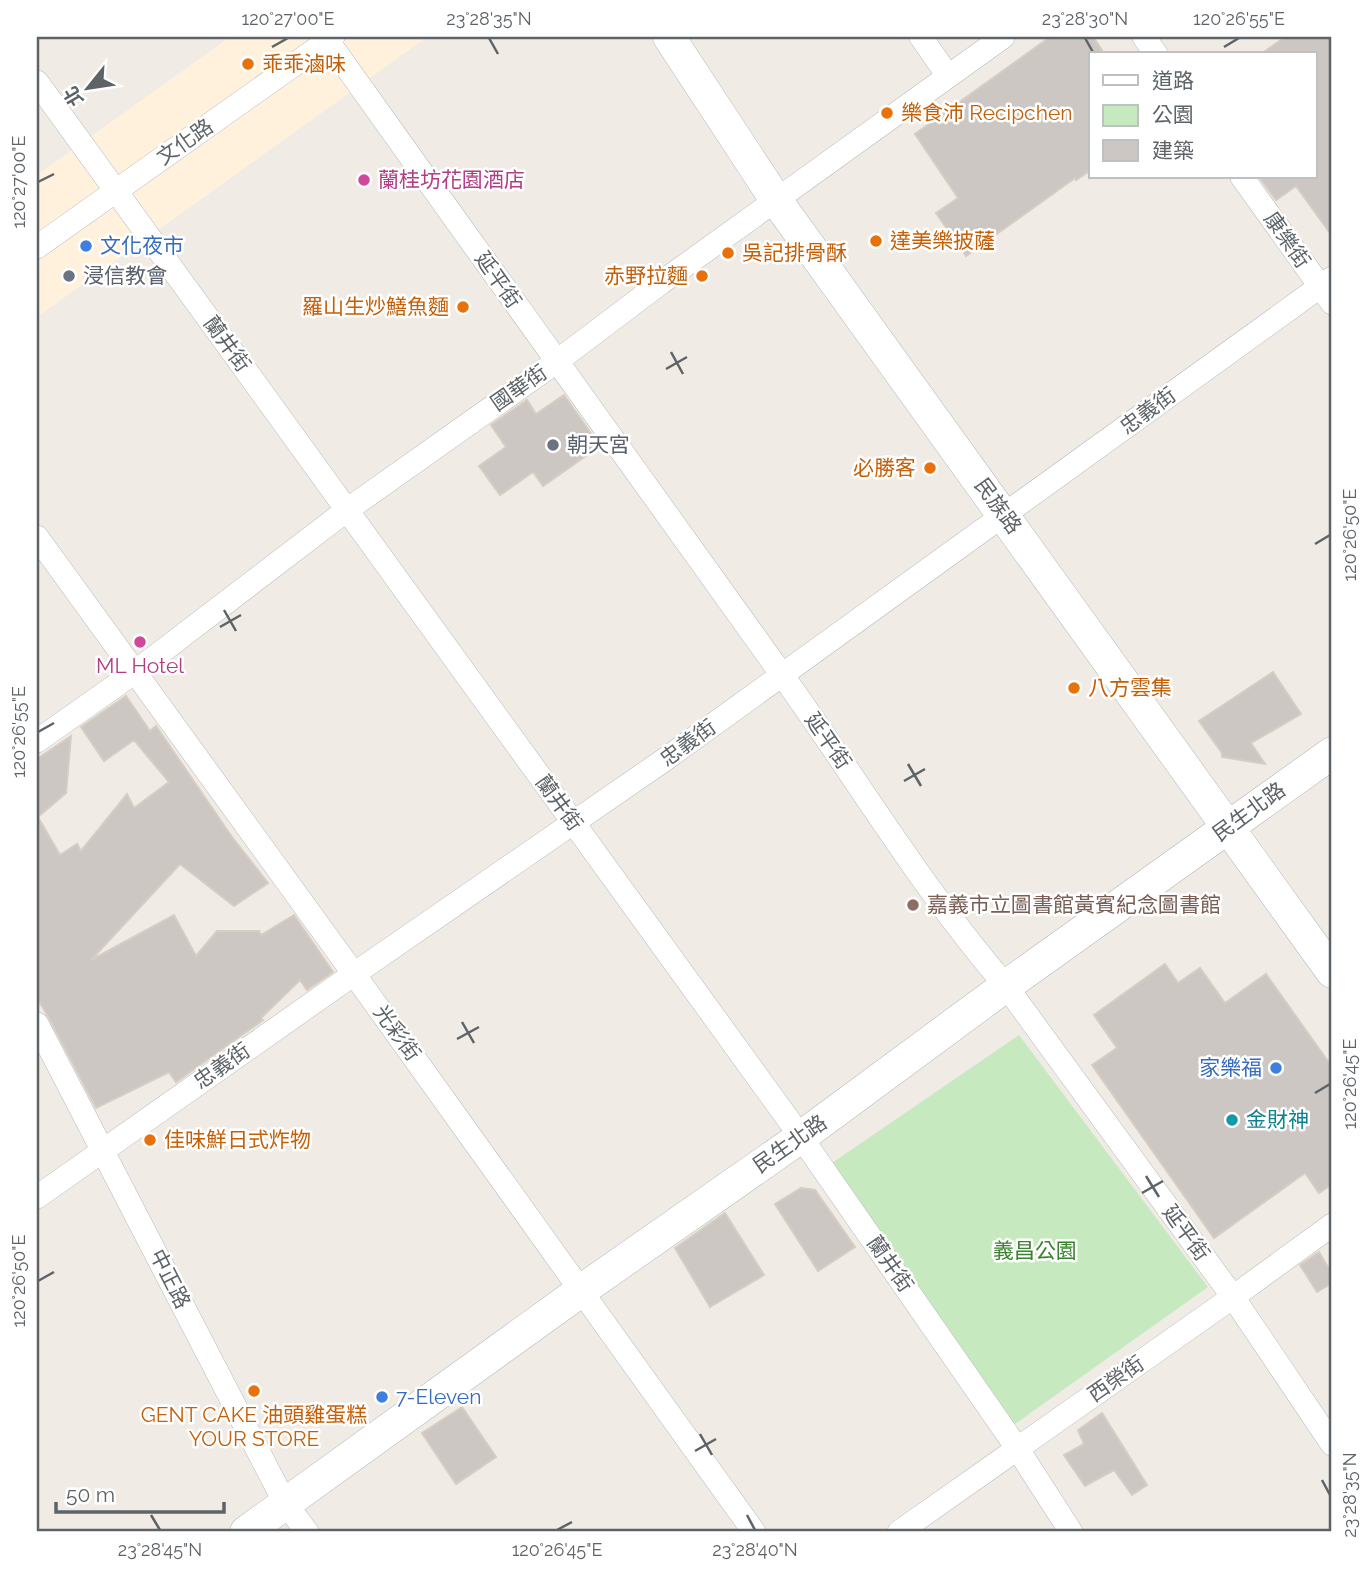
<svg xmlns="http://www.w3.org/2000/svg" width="1369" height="1569" viewBox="0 0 1369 1569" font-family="Raleway,'Noto Sans TC',sans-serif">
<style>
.commercial{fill:#fff1dc}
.green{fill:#c7e9c0}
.building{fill:#ccc7c2;stroke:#d6cdc3;stroke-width:2}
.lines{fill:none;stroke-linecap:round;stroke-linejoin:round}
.minor-casing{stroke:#b6b9bd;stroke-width:24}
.secondary-casing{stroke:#b4babe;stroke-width:33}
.minor{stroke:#fff;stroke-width:23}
.secondary{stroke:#fff;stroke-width:32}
.ticks{fill:none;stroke:#5d6367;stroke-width:2.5}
.food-dot{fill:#e8710a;stroke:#fff;stroke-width:2.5}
.hotel-dot{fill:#d1479c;stroke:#fff;stroke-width:2.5}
.shop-dot{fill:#3f7fe0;stroke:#fff;stroke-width:2.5}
.worship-dot{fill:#6b7280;stroke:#fff;stroke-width:2.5}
.education-dot{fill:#8d6e63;stroke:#fff;stroke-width:2.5}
.culture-dot{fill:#0f9aa8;stroke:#fff;stroke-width:2.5}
.labels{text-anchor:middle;stroke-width:5;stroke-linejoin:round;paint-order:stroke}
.food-label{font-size:21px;fill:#c56008;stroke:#fff;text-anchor:start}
.street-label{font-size:21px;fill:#5d6367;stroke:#fff}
.hotel-label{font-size:21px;fill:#b23c85;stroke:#fff;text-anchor:start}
.shop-label{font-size:21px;fill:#366cbe;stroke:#fff;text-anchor:start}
.worship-label{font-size:21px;fill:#5b616d;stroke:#fff;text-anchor:start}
.education-label{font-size:21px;fill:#785e54;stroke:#fff;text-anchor:start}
.culture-label{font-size:21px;fill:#0d838f;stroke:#fff;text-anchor:start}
.park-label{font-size:21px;fill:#39842e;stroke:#fff}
.neatline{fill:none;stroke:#5d6367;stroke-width:2.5}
.ticks-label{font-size:18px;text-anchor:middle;fill:#5d6367}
</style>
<rect width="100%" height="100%" fill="#f0ece5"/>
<polygon class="commercial" points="230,37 427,37 37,317 37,175"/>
<polygon class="green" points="1019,1035 1208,1287 1012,1426 832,1163"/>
<g class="building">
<polygon points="1050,37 1093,37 1102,50 1096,54 1091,54 1091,170 1076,180 1075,178 966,256 936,213 958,198 915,134"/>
<polygon points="1285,37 1332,37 1332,236 1296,186 1276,200 1259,177 1315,177 1315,54 1261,54"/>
<polygon points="564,395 600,446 543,486 533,472 500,495 479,466 506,447 491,425 527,400 536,414"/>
<polygon points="1273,672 1301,714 1251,743 1265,764 1222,757 1222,753 1199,721"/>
<polygon points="126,696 150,731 156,726 232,837 268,883 234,906 180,864 91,960 174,915 196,956 217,931 259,931 261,935 294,915 333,972 307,990 300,980 261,1018 263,1020 176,1082 169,1072 96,1108 49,1018 37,998 37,759 71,736 66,793 38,817 60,855 77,844 81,851 127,794 134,808 169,782 134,740 104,761 81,727"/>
<polygon points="1165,964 1178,983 1200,968 1225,1003 1266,974 1332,1067 1332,1184 1319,1193 1305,1173 1214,1238 1092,1065 1117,1048 1094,1015"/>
<polygon points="801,1188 815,1190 855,1247 818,1271 775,1204"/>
<polygon points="725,1213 764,1275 710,1307 675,1248"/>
<polygon points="1319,1252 1332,1274 1332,1283 1317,1292 1300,1265"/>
<polygon points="462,1407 496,1457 456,1484 422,1433"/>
<polygon points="1102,1413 1147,1485 1132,1495 1114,1470 1085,1486 1064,1455 1084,1444 1078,1430"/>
</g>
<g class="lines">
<g class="minor-casing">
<g id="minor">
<path d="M325 37C476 249 628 460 780 672 855 776 922 889 1006 986L1233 1297 1332 1444"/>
<polyline points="921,37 948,76"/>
<polyline points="1144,37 1156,54"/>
<polyline points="37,82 801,1137 1017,1448 1071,1532"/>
<polyline points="1242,177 1332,303"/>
<polyline points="37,247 333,37"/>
<polyline points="37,537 354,974 754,1532"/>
<polyline points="37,741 135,672 347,510 556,362 662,282 1003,37"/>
<polyline points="37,1024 285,1503 307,1532"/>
<polyline points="37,1197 354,974 667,758 1332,278"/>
<polyline points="899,1532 1233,1297 1332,1225"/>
</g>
</g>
<g class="secondary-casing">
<g id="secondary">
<polyline points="669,37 776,200 1332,972"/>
<polyline points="246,1532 582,1290 801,1137 992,996 1332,753"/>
</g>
</g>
<use href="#minor" class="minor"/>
<use href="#secondary" class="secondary"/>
</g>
<path class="ticks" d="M489 38 498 54M1085 38 1094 54M272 47 288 38M1224 47 1239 38M38 182 54 174M671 352 683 374M666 369 687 357M1315 544 1330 535M224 610 236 631M220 627 241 615M38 732 54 723M908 764 921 786M904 781 925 769M462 1022 474 1043M457 1039 479 1027M1315 1093 1330 1084M1146 1176 1159 1197M1142 1193 1163 1181M38 1281 54 1272M700 1434 712 1455M695 1451 716 1439M1322 1480 1330 1495M151 1515 160 1530M747 1515 755 1530M557 1530 572 1522"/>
<g class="food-dot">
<circle cx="248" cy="64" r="7"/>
<circle cx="887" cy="113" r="7"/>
<circle cx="876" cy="241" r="7"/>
<circle cx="728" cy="253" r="7"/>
<circle cx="702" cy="276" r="7"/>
<circle cx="463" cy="307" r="7"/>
<circle cx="930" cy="468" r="7"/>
<circle cx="1074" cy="688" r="7"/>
<circle cx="150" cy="1140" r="7"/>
<circle cx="254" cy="1391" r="7"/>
</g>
<g class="hotel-dot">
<circle cx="364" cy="180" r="7"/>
<circle cx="140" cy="642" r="7"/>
</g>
<g class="shop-dot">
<circle cx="86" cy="246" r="7"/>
<circle cx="1276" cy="1068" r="7"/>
<circle cx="382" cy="1397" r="7"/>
</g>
<g class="worship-dot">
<circle cx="69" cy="276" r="7"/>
<circle cx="553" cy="445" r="7"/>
</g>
<circle class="education-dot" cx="913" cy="905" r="7"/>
<circle class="culture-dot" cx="1232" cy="1120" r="7"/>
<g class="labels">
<g class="food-label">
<text x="262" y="71">乖乖滷味</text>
<text x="901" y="120">樂食沛 Recipchen</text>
<text x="890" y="248">達美樂披薩</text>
<text x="742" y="260">吳記排骨酥</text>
<text x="688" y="283" text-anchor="end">赤野拉麵</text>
<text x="449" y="314" text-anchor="end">羅山生炒鱔魚麵</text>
<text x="916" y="475" text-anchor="end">必勝客</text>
<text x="1088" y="695">八方雲集</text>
<text x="164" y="1147">佳味鮮日式炸物</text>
<text x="254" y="1422" text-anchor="middle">GENT CAKE 油頭雞蛋糕<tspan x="254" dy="24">YOUR STORE</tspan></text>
</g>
<g class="street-label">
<text transform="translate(185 142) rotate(-35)" y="7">文化路</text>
<text transform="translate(1287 240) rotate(55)" y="7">康樂街</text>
<text transform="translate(498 280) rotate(55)" y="7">延平街</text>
<text transform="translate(227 344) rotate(54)" y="7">蘭井街</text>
<text transform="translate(519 388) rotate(-35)" y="7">國華街</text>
<text transform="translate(1148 411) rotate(-36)" y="7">忠義街</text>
<text transform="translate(998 506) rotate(54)" y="7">民族路</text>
<text transform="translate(828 741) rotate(55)" y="7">延平街</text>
<text transform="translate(688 743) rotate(-36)" y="7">忠義街</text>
<text transform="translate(559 803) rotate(54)" y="7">蘭井街</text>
<text transform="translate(1249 812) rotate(-36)" y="7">民生北路</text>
<text transform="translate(397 1033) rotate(54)" y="7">光彩街</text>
<text transform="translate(222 1066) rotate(-35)" y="7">忠義街</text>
<text transform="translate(790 1144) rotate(-35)" y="7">民生北路</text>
<text transform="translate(1186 1233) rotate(54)" y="7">延平街</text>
<text transform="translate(890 1264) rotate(55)" y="7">蘭井街</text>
<text transform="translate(170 1279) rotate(63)" y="7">中正路</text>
<text transform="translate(1116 1379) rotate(-35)" y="7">西榮街</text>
</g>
<g class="hotel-label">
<text x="378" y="187">蘭桂坊花園酒店</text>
<text x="140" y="673" text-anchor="middle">ML Hotel</text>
</g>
<g class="shop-label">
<text x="100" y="253">文化夜市</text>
<text x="1262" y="1075" text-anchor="end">家樂福</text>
<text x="396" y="1404">7-Eleven</text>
</g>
<g class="worship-label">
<text x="83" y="283">浸信教會</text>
<text x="567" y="452">朝天宮</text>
</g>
<g class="education-label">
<text x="927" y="912">嘉義市立圖書館黃賓紀念圖書館</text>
</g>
<g class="culture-label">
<text x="1246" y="1127">金財神</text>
</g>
<g class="park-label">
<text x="1035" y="1258">義昌公園</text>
</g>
</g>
<rect width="1369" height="1569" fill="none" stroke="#ffffff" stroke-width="77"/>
<rect x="1089" y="52" width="228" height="126" fill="#ffffff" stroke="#bec1c2" stroke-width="2"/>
<rect x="1103" y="75" width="35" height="10" fill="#ffffff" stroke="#bec1c2" stroke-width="2"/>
<text x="1152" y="88" font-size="21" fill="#5d6367">道路</text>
<rect x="1103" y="105" width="35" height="21" fill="#c7e9c0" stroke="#bec1c2" stroke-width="2"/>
<text x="1152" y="122" font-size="21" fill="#5d6367">公園</text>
<rect x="1103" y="140" width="35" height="21" fill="#ccc7c2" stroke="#bec1c2" stroke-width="2"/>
<text x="1152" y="158" font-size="21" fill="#5d6367">建築</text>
<g transform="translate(88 88) rotate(240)" stroke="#ffffff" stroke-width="5" paint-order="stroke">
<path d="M0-5L12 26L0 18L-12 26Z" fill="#5d6367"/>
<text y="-10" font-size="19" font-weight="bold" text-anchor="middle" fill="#5d6367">北</text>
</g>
<path d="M56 1502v10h168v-10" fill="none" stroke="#5d6367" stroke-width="3.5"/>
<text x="66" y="1502" font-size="21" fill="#5d6367" stroke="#ffffff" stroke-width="5" paint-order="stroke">50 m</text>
<rect x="38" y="38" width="1292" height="1492" class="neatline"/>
<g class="ticks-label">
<text x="288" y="25">120°27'00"E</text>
<text x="489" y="25">23°28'35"N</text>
<text x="1085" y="25">23°28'30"N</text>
<text x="1239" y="25">120°26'55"E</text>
<text transform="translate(19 182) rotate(-90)" y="6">120°27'00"E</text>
<text transform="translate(1350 535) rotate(-90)" y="6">120°26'50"E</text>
<text transform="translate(19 732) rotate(-90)" y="6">120°26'55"E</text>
<text transform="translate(1350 1084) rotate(-90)" y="6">120°26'45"E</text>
<text transform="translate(19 1281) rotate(-90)" y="6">120°26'50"E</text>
<text transform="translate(1350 1495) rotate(-90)" y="6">23°28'35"N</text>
<text x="160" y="1556">23°28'45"N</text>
<text x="557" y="1556">120°26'45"E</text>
<text x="755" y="1556">23°28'40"N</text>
</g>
</svg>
